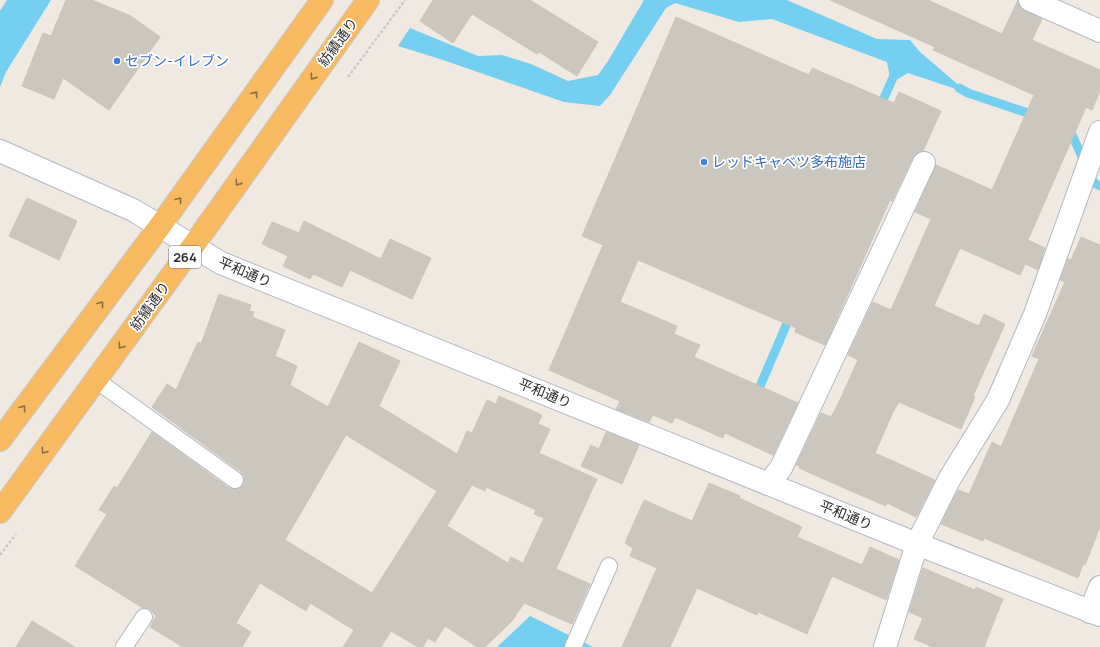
<svg xmlns="http://www.w3.org/2000/svg" width="1100" height="647" viewBox="0 0 1100 647" font-family="Manrope,'Noto Sans JP',sans-serif">
<style>
.water{fill:#75cff0}
.lines{fill:none;stroke-linecap:round;stroke-linejoin:round}
.stream{stroke:#75cff0;stroke-width:9}
.building{fill:#cbc7bf;stroke:#cbc5ba;fill-rule:evenodd}
.service-casing{stroke:#b4b7c1;stroke-width:18}
.minor-casing{stroke:#b4b7c1;stroke-width:24}
.tertiary-casing{stroke:#b4b7c1;stroke-width:24}
.trunk-casing{stroke:#c9c9c9;stroke-width:24}
.path{stroke:#c9c9c9;stroke-width:2.5;stroke-dasharray:3 2;stroke-linecap:butt}
.service{stroke:#fff;stroke-width:16}
.minor{stroke:#fff;stroke-width:22}
.tertiary{stroke:#fff;stroke-width:22}
.trunk{stroke:#f8ba60;stroke-width:22}
.oneway{stroke:#896d44}
.shop-dot{fill:#3f7fe0;stroke:#fff;stroke-width:1.5}
.labels{text-anchor:middle;stroke-width:3.5;stroke-linejoin:round;paint-order:stroke}
.shield{fill:#fff;stroke:#6d6d6d;stroke-width:1}
.shield-label{font-size:13px;font-weight:bold;fill:#2e2e2e}
.street-label{font-size:14px;fill:#2e2e2e;stroke:#fff}
.shop-label{font-size:14px;fill:#366cbe;stroke:#fff;text-anchor:start}
</style>
<rect width="100%" height="100%" fill="#efe9e1"/>
<g class="water">
<polygon points="7,0 51,0 6,72 0,87 0,11"/>
<polygon points="644,0 787,0 877,39 910,40 920,52 968,93 908,73 891,83 887,62 772,19 739,22 675,3 666,8 610,95 600,106 564,102 443,60 398,46 410,28 478,56 502,55 531,64 568,81 598,75 608,61"/>
<polygon points="530,616 593,647 497,647"/>
</g>
<g class="lines">
<g class="stream">
<polyline points="959,88 968,93 1037,116"/>
<polyline points="879,109 896,71"/>
<polyline points="1068,126 1094,183 1100,186"/>
<polyline points="755,398 791,314"/>
</g>
</g>
<g class="building">
<polygon points="66,0 92,0 131,16 160,37 109,110 63,78 54,99 22,86 43,33 51,36"/>
<polygon points="433,0 530,0 598,42 577,76 539,52 537,54 472,14 453,43 420,21"/>
<polygon points="830,0 928,0 1002,34 1018,0 1020,7 1025,11 1042,19 1032,40 1100,70 1100,91 1092,110 1086,107 1028,240 1045,248 1038,270 1025,264 1020,275 960,248 934,306 979,326 984,314 1005,324 973,396 975,397 961,429 899,402 893,412 875,453 935,480 916,517 887,503 886,506 860,495 799,468 800,466 796,465 821,413 831,417 838,404 858,360 848,355 873,302 891,310 931,219 915,212 936,165 992,190 1034,95 933,50 935,47"/>
<polygon points="676,17 809,75 812,68 894,103 899,92 941,111 923,151 917,153 913,157 892,201 890,200 825,345 795,332 796,328 638,260 620,302 677,326 674,334 700,345 694,357 798,403 773,455 725,433 723,438 675,417 672,423 653,415 649,422 616,409 620,401 549,370 603,245 582,236"/>
<polygon points="27,198 77,221 59,260 9,236"/>
<polygon points="304,221 381,259 390,239 431,258 412,299 350,270 342,287 313,274 310,279 283,266 288,256 262,244 272,222 299,233"/>
<polygon points="1081,237 1100,245 1100,527 1085,565 1083,564 1078,578 984,538 983,541 941,524 958,490 969,494 992,442 1001,447 1039,359 1032,356 1065,282 1060,280 1068,259 1071,260"/>
<path d="M219 294 251 305 249 311 254 312 252 317 285 330 275 356 297 366 290 385 328 407 359 342 400 361 379 406 457 454 467 431 472 433 487 400 496 404 499 396 542 415 538 424 550 429 539 453 597 479 556 569 590 584 572 624 524 603 512 621 485 647H477L445 626 435 642 428 638 423 647H418L391 631 381 647H343L354 630 310 603 306 611 260 583 236 623 251 632 242 647H183L150 627 156 616 150 609 143 608 75 566 107 514 99 510 114 486 117 488 152 432 229 488 239 489 243 485 244 476 241 472 152 407 167 384 176 390 198 342 201 344ZM346 435 437 491 372 593 285 540ZM472 485 485 491 486 487 536 510 534 514 544 518 523 563 511 557 508 563 447 526Z"/>
<polygon points="606,432 639,445 622,484 581,466 591,445 599,449"/>
<polygon points="709,483 740,496 739,498 802,527 797,537 862,565 870,547 899,560 886,600 832,576 807,634 758,612 757,615 697,588 670,647 622,647 657,568 630,556 633,548 625,543 644,500 692,521"/>
<polygon points="923,568 975,590 976,587 1003,599 984,647 933,647 914,639 923,618 909,612"/>
<polygon points="32,621 75,647 16,647"/>
</g>
<g class="lines">
<g class="service-casing">
<g id="service">
<polyline points="96,380 235,480"/>
<polyline points="124,647 144,617"/>
<polyline points="573,647 609,566"/>
</g>
</g>
<g class="minor-casing">
<g id="minor">
<polyline points="1030,0 1100,31"/>
<polyline points="768,484 781,468 924,163"/>
<polyline points="1090,612 1100,587"/>
<polyline points="885,647 917,544 950,478 998,400 1035,314 1100,132"/>
</g>
</g>
<g class="tertiary-casing">
<polyline id="tertiary" points="0,151 133,210 221,263 917,544 1100,615"/>
</g>
<g class="trunk-casing">
<g id="trunk">
<polyline points="0,440 160,226 322,0"/>
<polyline points="0,512 193,246 368,0"/>
</g>
</g>
<g class="path">
<polyline points="348,77 405,0"/>
<polyline points="0,555 16,534"/>
</g>
<use href="#service" class="service"/>
<use href="#minor" class="minor"/>
<use href="#tertiary" class="tertiary"/>
<use href="#trunk" class="trunk"/>
</g>
<defs><path id="oneway-chevron" d="M-2-3.5L2.5 0L-2 3.5" fill="none" stroke-width="1.6" stroke-linecap="round" stroke-linejoin="round"/></defs>
<g class="oneway">
<use href="#oneway-chevron" transform="translate(313 77) rotate(125)"/>
<use href="#oneway-chevron" transform="translate(255 94) rotate(-54)"/>
<use href="#oneway-chevron" transform="translate(238 183) rotate(125)"/>
<use href="#oneway-chevron" transform="translate(179 200) rotate(-54)"/>
<use href="#oneway-chevron" transform="translate(101 304) rotate(-53)"/>
<use href="#oneway-chevron" transform="translate(121 346) rotate(126)"/>
<use href="#oneway-chevron" transform="translate(23 408) rotate(-53)"/>
<use href="#oneway-chevron" transform="translate(44 451) rotate(126)"/>
</g>
<g class="shop-dot">
<circle cx="117" cy="61" r="4"/>
<circle cx="704" cy="162" r="4"/>
</g>
<g class="labels">
<rect class="shield" x="169" y="246" width="32" height="22" rx="3"/>
<g class="shield-label">
<text x="185" y="262">264</text>
</g>
<g class="street-label">
<text transform="translate(338 42) rotate(-54)" y="5">紡績通り</text>
<text transform="translate(245 272) rotate(23)" y="5">平和通り</text>
<text transform="translate(150 306) rotate(-54)" y="5">紡績通り</text>
<text transform="translate(545 393) rotate(22)" y="5">平和通り</text>
<text transform="translate(846 515) rotate(22)" y="5">平和通り</text>
</g>
<g class="shop-label">
<text x="125" y="66">セブン-イレブン</text>
<text x="712" y="167">レッドキャベツ多布施店</text>
</g>
</g>
</svg>
